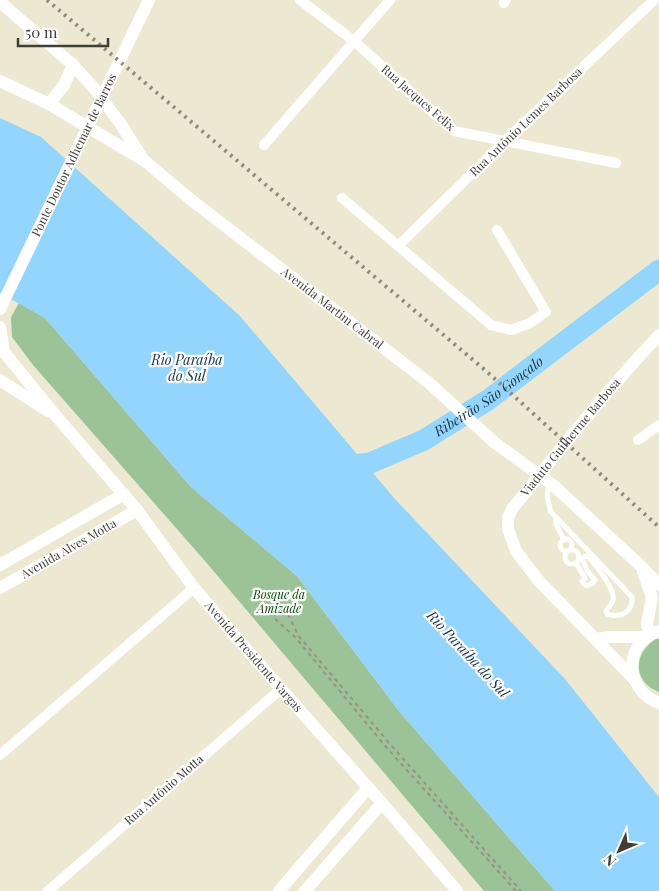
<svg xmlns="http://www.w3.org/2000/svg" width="659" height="891" viewBox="0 0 659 891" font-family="'Playfair Display',serif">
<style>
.green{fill:#9cc398}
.water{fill:#93d5fd}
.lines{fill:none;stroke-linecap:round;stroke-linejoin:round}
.river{stroke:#93d5fd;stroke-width:21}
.path{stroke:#969383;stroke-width:2;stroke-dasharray:4 4;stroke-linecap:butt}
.service{stroke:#fff;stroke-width:5}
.minor{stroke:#fff;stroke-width:10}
.tertiary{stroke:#fff;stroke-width:12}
.rail{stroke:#8e8b7c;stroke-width:4;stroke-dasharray:2.5 5;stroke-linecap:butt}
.labels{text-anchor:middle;stroke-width:4.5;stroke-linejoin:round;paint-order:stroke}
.street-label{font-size:12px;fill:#3f3d34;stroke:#fff}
.park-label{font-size:12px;font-style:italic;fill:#044801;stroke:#fff}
.water-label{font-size:14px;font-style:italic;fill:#173445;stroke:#fff}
</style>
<rect width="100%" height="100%" fill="#ede8d2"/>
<g class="green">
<polygon points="19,303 45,318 191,487 297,576 399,711 555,891 484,891 205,561 33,365 12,337 11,317"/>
<path d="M656 639H659V692C632 682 633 653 656 639Z"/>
</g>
<polygon class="water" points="0,118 41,137 240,316 395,499 565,679 659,797 659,891 555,891 399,711 297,576 191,487 45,318 0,293"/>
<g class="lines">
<path class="river" id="s1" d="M337 467 370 463 424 440 488 400 659 270"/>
<polyline class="path" points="516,891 386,747 295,637 273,617 270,612 272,607 278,604 284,606 298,635 390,744 521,891"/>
<g class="service">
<path d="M549 485 547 497 551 512 632 597C633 613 620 618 607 614L606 611C608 608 612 604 613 600 616 589 595 565 589 557L585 556 582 559 588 572 595 580 593 583 587 586 584 584 582 581 585 578 576 563"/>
<polyline points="556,517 556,524 564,540"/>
<circle cx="566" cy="545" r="6"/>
<circle cx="572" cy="557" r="7"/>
</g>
<g class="minor">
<polyline points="300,0 354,41 454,131 616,163"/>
<polyline points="504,3 506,0"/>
<polyline points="264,145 390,0"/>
<polyline points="342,198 491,325 511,330 530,323 546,312 497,230"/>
<polyline points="398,246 505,141 654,0"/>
<polyline points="638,440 659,425"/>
<polyline points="0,755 194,588"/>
<polyline points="48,891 281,689"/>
</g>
<g class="tertiary">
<polyline points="0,2 73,65 93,87 120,123 143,159"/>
<path id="s2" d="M0 81 49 104 145 161 190 199 428 382 495 443 553 485 642 567 659 585"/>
<polyline points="49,104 64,85 73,65"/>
<path id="s3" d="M0 309 149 0"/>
<polyline points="0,327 4,352"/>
<path id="s4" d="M0 349 4 352 56 416 137 510 194 588 281 689 382 803 457 891"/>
<polyline points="0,380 48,411"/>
<polyline points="0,565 124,494"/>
<polyline points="643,572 652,597 647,624 649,635"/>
<path id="s5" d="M0 588 137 510"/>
<path d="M659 631C623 642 624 690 659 703"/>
<polyline points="596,639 611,637 646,637"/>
<path id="s6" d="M634 679 538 580 516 551 508 529V518L512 509C560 450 607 390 659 335"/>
<polyline points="279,891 368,788"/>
<polyline points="305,891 382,803"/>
</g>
<polyline class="rail" points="47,0 485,370 659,527"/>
</g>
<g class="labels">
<g class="street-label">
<text transform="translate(418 98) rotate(41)" y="4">Rua Jacques Felix</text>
<text transform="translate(526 122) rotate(-44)" y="4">Rua Antônio Lemes Barbosa</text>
<text dy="4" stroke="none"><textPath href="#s3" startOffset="171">Ponte Doutor Adhemar de Barros</textPath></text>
<text dy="4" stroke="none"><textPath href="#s2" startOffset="404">Avenida Martim Cabral</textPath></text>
<text dy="4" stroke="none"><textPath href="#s6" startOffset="311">Viaduto Guilherme Barbosa</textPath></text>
<text dy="4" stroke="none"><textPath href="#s5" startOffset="79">Avenida Alves Motta</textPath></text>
<text dy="4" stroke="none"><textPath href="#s4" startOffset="399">Avenida Presidente Vargas</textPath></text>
<text transform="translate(164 790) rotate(-41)" y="4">Rua Antônio Motta</text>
</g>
<g class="park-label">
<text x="279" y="599">Bosque da<tspan x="279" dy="14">Amizade</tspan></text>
</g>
<g class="water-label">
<text x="187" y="365">Rio Paraíba<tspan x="187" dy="16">do Sul</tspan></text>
<text dy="5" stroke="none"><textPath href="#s1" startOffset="170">Ribeirão São Gonçalo</textPath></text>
<text transform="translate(468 654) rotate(47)" y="5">Rio Paraíba do Sul</text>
</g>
</g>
<g transform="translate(619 851) rotate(225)" stroke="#ffffff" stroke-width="4" paint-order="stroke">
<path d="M0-4L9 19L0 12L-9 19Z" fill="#3f3d34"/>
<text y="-8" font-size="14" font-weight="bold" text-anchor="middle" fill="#3f3d34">N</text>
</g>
<path d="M18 38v8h90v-8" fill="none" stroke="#3f3d34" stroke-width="2.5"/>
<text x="25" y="38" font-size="15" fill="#3f3d34" stroke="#ffffff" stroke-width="4" paint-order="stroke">50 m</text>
</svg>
